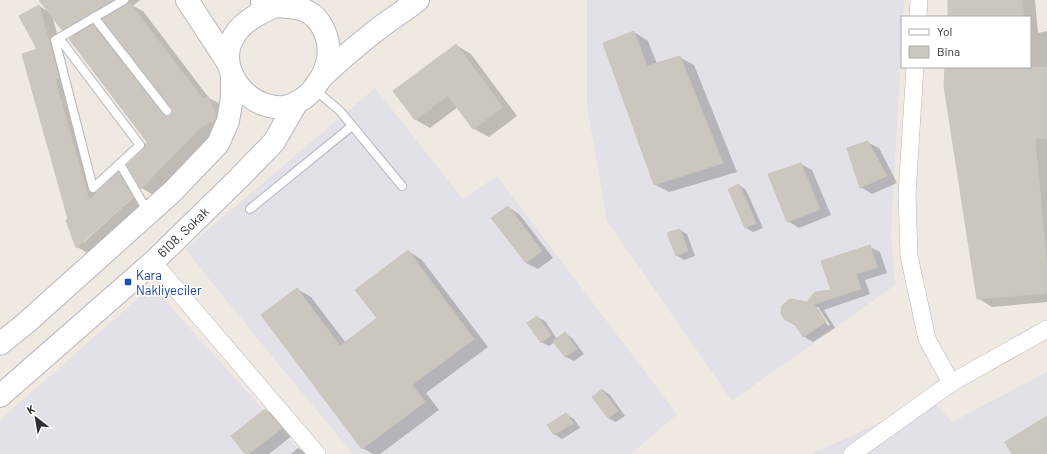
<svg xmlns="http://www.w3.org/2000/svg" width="1047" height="454" viewBox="0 0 1047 454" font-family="Barlow,sans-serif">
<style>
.industrial{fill:#e3e1e8}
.shadow{fill:#0003;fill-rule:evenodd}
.building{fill:#cbc7bf;stroke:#cbc5ba}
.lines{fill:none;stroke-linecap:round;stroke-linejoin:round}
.lane-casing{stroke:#b4b7c1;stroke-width:10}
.street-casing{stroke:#b4b7c1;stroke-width:18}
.secondary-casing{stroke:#b4b7c1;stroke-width:24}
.lane{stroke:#fff;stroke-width:8}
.street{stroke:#fff;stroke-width:17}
.secondary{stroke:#fff;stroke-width:22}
.transit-dot{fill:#1a4fb4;stroke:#fff;stroke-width:1.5}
.labels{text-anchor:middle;stroke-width:3;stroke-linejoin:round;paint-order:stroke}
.street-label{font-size:13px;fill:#2e2e2e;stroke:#fff}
.transit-label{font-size:13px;fill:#164399;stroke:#fff;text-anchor:start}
</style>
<rect width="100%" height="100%" fill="#efe9e1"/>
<g class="industrial">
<polygon points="587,0 904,0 891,235 895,285 732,401 607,221 587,107"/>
<polygon points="375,88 463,199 497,176 677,414 631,454 353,454 252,332 185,249"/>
<polygon points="152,286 303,454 0,454 0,420"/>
<polygon points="1047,372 1047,454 812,454 931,399 952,422"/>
</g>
<g class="shadow">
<path d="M49 0H140L133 6 143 11 209 98 222 105 230 123 155 196 142 188 145 150 148 142 75 36 63 29 52 15 71 85 66 86 97 194 119 174 131 181 145 204 89 254 77 247 67 221 69 219 39 50V6L49 12ZM106 22 172 107 173 113 171 116 107 34 96 27ZM136 193 137 194 83 243V240Z"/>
<polygon points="949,0 1035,0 1038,33 1047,31 1047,302 992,307 978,298 946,67 1030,67 1030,17 949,17"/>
<polygon points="634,32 648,41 657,64 679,57 694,65 737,172 669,192 654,184"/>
<polygon points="456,45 471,54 517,116 489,137 474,129 458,107 430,128 416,120"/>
<polygon points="867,142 879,148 897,183 872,194 861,187"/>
<polygon points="801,164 812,170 831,215 799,228 788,221"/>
<polygon points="739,185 746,190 763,228 753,232 746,228"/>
<polygon points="508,207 519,214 553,258 538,269 526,263"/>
<polygon points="680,230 687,234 695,256 684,260 676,255"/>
<path d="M870 247 880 252 887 273 865 280 870 294 824 310 835 328 813 342 803 336 796 326 786 320 788 301 795 300 808 304 832 291ZM815 307H818L830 325 828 326Z"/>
<polygon points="408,251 422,260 488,347 426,393 439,410 380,454 373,454 362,448 297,289 311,297 346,343 378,319"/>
<polygon points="537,317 545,321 557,339 565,333 572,338 584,354 574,361 566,357 555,342 549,346 541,342"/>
<polygon points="603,390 610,395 625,416 616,422 608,418 593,397"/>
<polygon points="265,410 277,416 293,435 269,454 246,454"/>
<polygon points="566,414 574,419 580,428 562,439 554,434"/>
<polygon points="298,448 308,454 291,454"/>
</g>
<g class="building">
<polygon points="39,0 113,0 62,30"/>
<polygon points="948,0 1022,0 1024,17 948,17"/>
<polygon points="129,2 203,99 208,96 216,115 215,120 200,128 141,189 127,165 144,149 147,142 69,39 93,25 163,114 165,116 170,116 172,113 171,108 102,19 127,5"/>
<polygon points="39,5 59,78 55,79 89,200 118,172 133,197 76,248 66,220 68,219 22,54 37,49 19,16"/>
<polygon points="634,31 647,66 680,56 723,163 654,185 603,43"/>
<polygon points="456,44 503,107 473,129 448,96 415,120 393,91"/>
<polygon points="945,67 1047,67 1047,138 1035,139 1047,267 1047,293 977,299 944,86"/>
<polygon points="868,141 887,176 860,188 847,148"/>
<polygon points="801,163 820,209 787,222 768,174"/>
<polygon points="739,184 756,223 745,228 728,189"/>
<polygon points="508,206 542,251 526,263 491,218"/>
<polygon points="680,229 688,251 676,256 667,233"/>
<polygon points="870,245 877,267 856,274 861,289 814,304 826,322 803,337 794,323 785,320 783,317 781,313 782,306 788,300 791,299 807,302 815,292 831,290 821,261"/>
<polygon points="408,250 474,339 412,385 425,402 362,449 261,315 297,288 340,346 377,318 355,290"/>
<polygon points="537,316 551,335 541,343 527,323"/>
<polygon points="565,332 577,349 565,357 553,341"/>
<polygon points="602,389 618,411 608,418 592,397"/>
<polygon points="265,409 282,428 249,454 245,454 231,436"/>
<polygon points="566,413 573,423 554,435 547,425"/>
<polygon points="1047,416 1047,454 1012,454 1005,442"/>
</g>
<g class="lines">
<g class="lane-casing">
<g id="lane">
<polyline points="94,17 167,111"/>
<polyline points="59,38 140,145 93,188 55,40 59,38 124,0"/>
<polyline points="314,89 340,111 402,186"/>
<polyline points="120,164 148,212"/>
<polyline points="250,209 352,126"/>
</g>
</g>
<g class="street-casing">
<g id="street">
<polyline points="918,17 919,0"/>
<polyline points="915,67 907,194 909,256 927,339 951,383 1047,329"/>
<polyline points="153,262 317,454"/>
<polyline points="852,454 951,383"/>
</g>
</g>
<g class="secondary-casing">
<g id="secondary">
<polyline points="187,0 228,63"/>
<path d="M262 2C266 3 271 6 276 6 286 7 295 7 304 10 322 17 331 40 328 59 327 65 324 71 322 77"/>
<path d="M275 6C260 13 243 21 234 36 218 62 237 94 263 104 269 106 278 108 284 107 293 106 304 99 310 93 315 88 318 81 323 76 338 61 358 45 374 32 388 21 404 11 418 0"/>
<polyline points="0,344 26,323 172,192 218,144 228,121 232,97 232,75"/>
<polyline points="0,396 153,262 237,180 274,142 297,102"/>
</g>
</g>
<use href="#lane" class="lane"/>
<use href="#street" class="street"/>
<use href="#secondary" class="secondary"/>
</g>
<rect class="transit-dot" x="124" y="278" width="8" height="8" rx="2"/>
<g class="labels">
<g class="street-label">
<text transform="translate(183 232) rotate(-44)" y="5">6108. Sokak</text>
</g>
<g class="transit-label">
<text x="136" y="280">Kara<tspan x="136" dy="15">Nakliyeciler</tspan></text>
</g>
</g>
<rect x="901" y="16" width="130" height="52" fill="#ffffff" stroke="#ababab"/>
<rect x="909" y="29" width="20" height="6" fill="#ffffff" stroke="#ababab"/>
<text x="937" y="36" font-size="12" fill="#2e2e2e">Yol</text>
<rect x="909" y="46" width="20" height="12" fill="#cbc7bf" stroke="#ababab"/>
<text x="937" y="56" font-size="12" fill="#2e2e2e">Bina</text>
<g transform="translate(36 418) rotate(329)" stroke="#ffffff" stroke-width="3" paint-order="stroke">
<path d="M0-3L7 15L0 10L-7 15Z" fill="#2e2e2e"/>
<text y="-6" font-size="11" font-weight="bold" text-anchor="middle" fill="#2e2e2e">K</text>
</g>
</svg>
